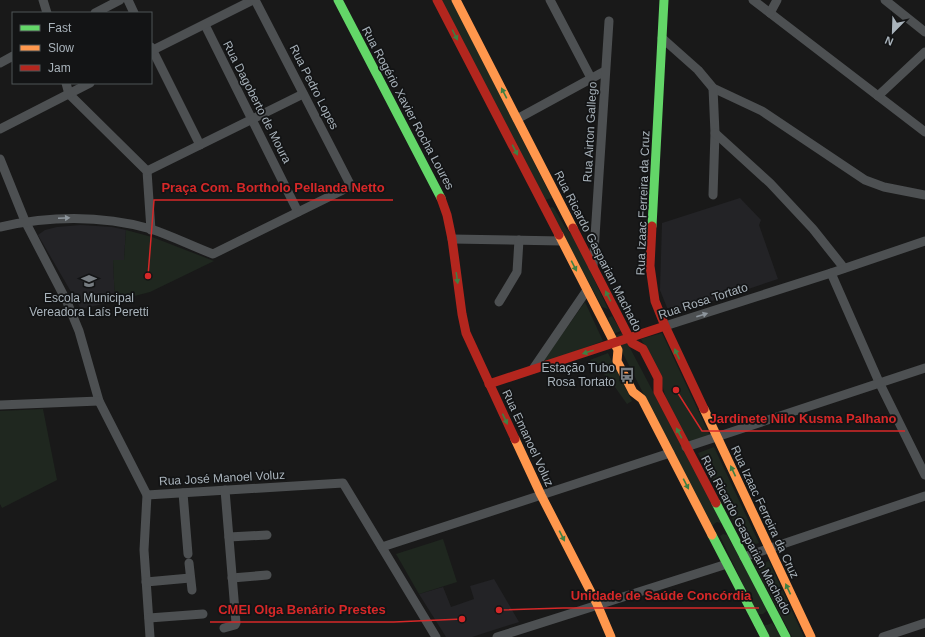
<svg xmlns="http://www.w3.org/2000/svg" width="925" height="637" viewBox="0 0 925 637" font-family="Helvetica,sans-serif">
<style>
.built{fill:#232326}
.green{fill:#1f271f}
.lines{fill:none;stroke-linecap:round;stroke-linejoin:round}
.street{stroke:#4d5052;stroke-width:9}
.fast{stroke:#63d668;stroke-width:9}
.slow{stroke:#ff974d;stroke-width:9}
.jam{stroke:#b3261e;stroke-width:9}
.oneway{fill:#3f7f43}
.oneway2{fill:#8d959c}
.labels{text-anchor:middle;stroke-width:3.5;stroke-linejoin:round;paint-order:stroke}
.street-label{font-size:12px;fill:#a9b3bb;stroke:#131415}
.poi-label{font-size:12px;fill:#a9b3bb;stroke:#131415}
.leader{fill:none;stroke:#d62828;stroke-width:1.5}
.callout-dot{fill:#d62828;stroke:#131415;stroke-width:1.5}
.callout-label{font-size:13px;text-anchor:middle;font-weight:bold;fill:#d62828;stroke:#131415;stroke-width:3.5;stroke-linejoin:round;paint-order:stroke}
</style>
<rect width="100%" height="100%" fill="#191919"/>
<g class="built">
<polygon points="740,198 761,220 759,225 778,279 670,315 660,290 662,223"/>
<polygon points="81,225 112,227 126,230 124,260 113,260 115,301 81,309 38,235 45,230 57,227"/>
<polygon points="494,579 519,622 472,637 446,637 419,594 443,587 451,607 474,599 470,586"/>
</g>
<g class="green">
<polygon points="441,0 452,0 552,198 545,200"/>
<polygon points="552,207 554,208 565,227 575,239 608,309 602,307 549,208"/>
<polygon points="126,230 152,237 214,261 150,292 115,301 113,260 124,260"/>
<polygon points="585,302 603,341 541,364"/>
<polygon points="612,316 621,331 613,334 608,318"/>
<polygon points="622,333 723,524 717,522 714,524 712,528 614,336"/>
<polygon points="662,333 710,436 688,443 667,403 660,376 641,339"/>
<polygon points="608,353 632,401 627,404 610,380 590,360"/>
<polygon points="43,409 57,480 2,508 0,504 0,411"/>
<polygon points="714,447 759,543 747,547 698,453"/>
<polygon points="723,534 727,535 768,610 763,614 757,614 720,536"/>
<polygon points="443,539 457,582 419,594 396,554"/>
<polygon points="769,561 804,637 792,637 755,566"/>
<polygon points="772,623 783,637 768,637 764,625 767,625"/>
</g>
<g class="lines">
<g class="street">
<polyline points="43,0 47,13"/>
<polyline points="128,0 134,13"/>
<polyline points="550,0 591,78"/>
<polyline points="753,0 925,132"/>
<polyline points="885,0 925,32"/>
<polyline points="95,13 120,0"/>
<polyline points="770,13 777,0"/>
<polyline points="205,25 298,212"/>
<polyline points="662,38 698,70 713,88 762,111 865,180 884,187 925,195"/>
<polyline points="151,47 200,145"/>
<polyline points="151,51 253,0"/>
<polyline points="0,63 13,56"/>
<polyline points="66,83 69,94 147,171 151,230"/>
<polyline points="713,88 715,133 713,195"/>
<polyline points="878,96 925,52"/>
<polyline points="517,119 605,71"/>
<polyline points="0,129 90,83"/>
<polyline points="715,133 770,183 813,229 844,268"/>
<polyline points="0,159 25,221 67,302 79,331 99,401 147,495 144,550 150,637"/>
<polyline points="147,171 303,94"/>
<path d="M0 227C50 216 101 215 151 229 172 236 192 246 213 254L351 186 255 0"/>
<polyline points="452,239 562,241"/>
<polyline points="593,267 609,21"/>
<polyline points="831,273 879,382 925,475"/>
<polyline points="499,302 517,272 519,240"/>
<polyline points="665,326 831,273 925,241"/>
<polyline points="533,369 587,290"/>
<polyline points="0,405 99,401"/>
<polyline points="686,447 925,368"/>
<polyline points="183,493 188,554"/>
<polyline points="147,495 343,483 436,637"/>
<polyline points="229,537 267,535"/>
<polyline points="382,547 670,453"/>
<polyline points="744,557 925,496"/>
<polyline points="189,563 192,590"/>
<polyline points="232,578 267,575"/>
<polyline points="146,582 190,578"/>
<polyline points="149,618 203,614"/>
<polyline points="224,628 235,625 236,623 225,490"/>
<polyline points="497,637 727,564"/>
<polyline points="883,637 925,623"/>
</g>
<g class="fast">
<polyline points="338,0 441,198"/>
<polyline points="652,226 664,0"/>
<polyline points="716,503 786,637"/>
<polyline points="712,535 765,637"/>
</g>
<g class="slow">
<polyline points="456,0 573,228"/>
<polyline points="559,235 618,350 617,361 633,392 642,399 712,535"/>
<polyline points="704,409 811,637"/>
<polyline points="515,439 541,495 597,604 611,637"/>
</g>
<g class="jam">
<polyline points="437,0 559,235"/>
<polyline points="441,198 447,215 452,239 462,314 466,333 515,439"/>
<polyline points="652,226 650,266 655,301 665,326 704,409"/>
<polyline points="573,228 632,343 643,349 658,378 658,392 716,503"/>
<polyline points="489,384 665,326"/>
</g>
</g>
<defs><path id="oneway-solid" d="M-6-.8H1V-3.2L6.5 0L1 3.2V.8H-6Z"/></defs>
<g class="oneway">
<use href="#oneway-solid" transform="translate(455 35) rotate(63)"/>
<use href="#oneway-solid" transform="translate(504 93) rotate(-117)"/>
<use href="#oneway-solid" transform="translate(515 150) rotate(63)"/>
<use href="#oneway-solid" transform="translate(574 266) rotate(63)"/>
<use href="#oneway-solid" transform="translate(457 278) rotate(82)"/>
<use href="#oneway-solid" transform="translate(608 296) rotate(-117)"/>
<use href="#oneway-solid" transform="translate(588 352) rotate(162)"/>
<use href="#oneway-solid" transform="translate(677 354) rotate(-115)"/>
<use href="#oneway-solid" transform="translate(505 419) rotate(65)"/>
<use href="#oneway-solid" transform="translate(679 433) rotate(-118)"/>
<use href="#oneway-solid" transform="translate(733 471) rotate(-115)"/>
<use href="#oneway-solid" transform="translate(686 484) rotate(63)"/>
<use href="#oneway-solid" transform="translate(562 536) rotate(63)"/>
<use href="#oneway-solid" transform="translate(788 589) rotate(-115)"/>
</g>
<g class="oneway2">
<use href="#oneway-solid" transform="translate(64 218) rotate(-3)"/>
<use href="#oneway-solid" transform="translate(702 315) rotate(-18)"/>
</g>
<defs>
<g id="school-bare" transform="scale(1.2)"><path d="M0-5L7-2L0 1L-7-2ZM-4 1L0 2.5L4 1V4Q0 6-4 4Z" fill="#777d82" stroke="#131415" stroke-width="2.5" paint-order="stroke"/></g>
<g id="bus-bare" transform="scale(1.2)"><path d="M-5-6H5V4H4V6H2V4H-2V6H-4V4H-5ZM-3.5-4V0h7V-4ZM-3.5 1.2v1.5H-2V1.2ZM2 1.2v1.5H3.5V1.2Z" fill="#777d82" stroke="#131415" stroke-width="2.5" paint-order="stroke"/></g>
</defs>
<g fill-rule="evenodd">
<use href="#school-bare" x="89" y="281"/>
<use href="#bus-bare" x="627" y="375"/>
</g>
<g class="labels">
<g class="street-label">
<text transform="translate(314 87) rotate(63)" y="4">Rua Pedro Lopes</text>
<text transform="translate(257 102) rotate(63)" y="4">Rua Dagoberto de Moura</text>
<text transform="translate(408 108) rotate(62)" y="4">Rua Rogério Xavier Rocha Loures</text>
<text transform="translate(590 132) rotate(-87)" y="4">Rua Airton Gallego</text>
<text transform="translate(643 203) rotate(-88)" y="4">Rua Izaac Ferreira da Cruz</text>
<text transform="translate(598 251) rotate(63)" y="4">Rua Ricardo Gasparian Machado</text>
<text transform="translate(703 301) rotate(-18)" y="4">Rua Rosa Tortato</text>
<text transform="translate(528 438) rotate(65)" y="4">Rua Emanoel Voluz</text>
<text transform="translate(222 478) rotate(-3)" y="4">Rua José Manoel Voluz</text>
<text transform="translate(765 512) rotate(65)" y="4">Rua Izaac Ferreira da Cruz</text>
<text transform="translate(746 535) rotate(62)" y="4">Rua Ricardo Gasparian Machado</text>
</g>
<g class="poi-label">
<text x="89" y="302">Escola Municipal<tspan x="89" dy="14">Vereadora Laís Peretti</tspan></text>
<text x="615" y="372" text-anchor="end">Estação Tubo<tspan x="615" dy="14">Rosa Tortato</tspan></text>
</g>
</g>
<path class="leader" d="M148 276L154 200H393M676 390L702 431H905M499 610L563 608H759M462 619L394 622H210"/>
<g class="callout-dot">
<circle cx="148" cy="276" r="4"/>
<circle cx="676" cy="390" r="4"/>
<circle cx="499" cy="610" r="4"/>
<circle cx="462" cy="619" r="4"/>
</g>
<g class="callout-label">
<text x="273" y="192">Praça Com. Bortholo Pellanda Netto</text>
<text x="803" y="423">Jardinete Nilo Kusma Palhano</text>
<text x="661" y="600">Unidade de Saúde Concórdia</text>
<text x="302" y="614">CMEI Olga Benário Prestes</text>
</g>
<rect x="12" y="12" width="140" height="72" fill="#131415" stroke="#4f5457"/>
<rect x="20" y="25" width="20" height="6" fill="#63d668" stroke="#4f5457"/>
<text x="48" y="32" font-size="12" fill="#a9b3bb">Fast</text>
<rect x="20" y="45" width="20" height="6" fill="#ff974d" stroke="#4f5457"/>
<text x="48" y="52" font-size="12" fill="#a9b3bb">Slow</text>
<rect x="20" y="65" width="20" height="6" fill="#b3261e" stroke="#4f5457"/>
<text x="48" y="72" font-size="12" fill="#a9b3bb">Jam</text>
<g transform="translate(893 32) rotate(203)" stroke="#131415" stroke-width="3" paint-order="stroke">
<path d="M0-3L7 15L0 10L-7 15Z" fill="#a9b3bb"/>
<text y="-6" font-size="11" font-weight="bold" text-anchor="middle" fill="#a9b3bb">N</text>
</g>
</svg>
